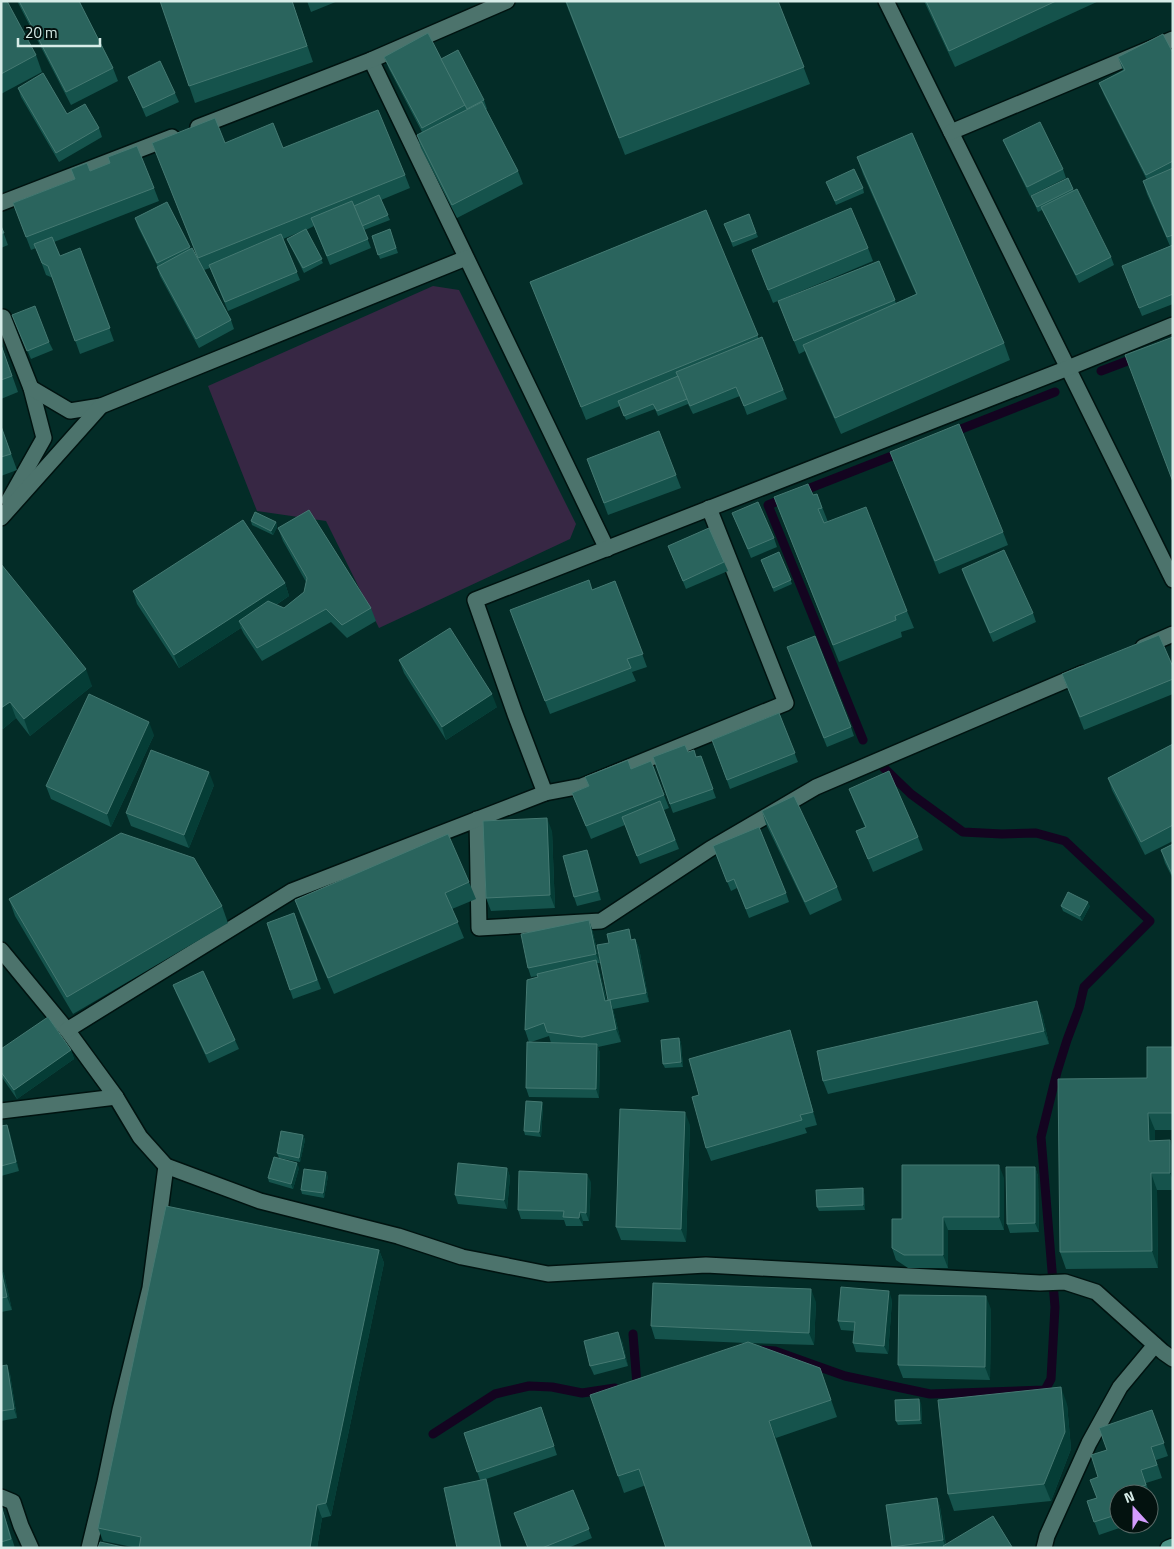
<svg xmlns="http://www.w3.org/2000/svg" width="1174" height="1549" viewBox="0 0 1174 1549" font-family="'Titillium Web',sans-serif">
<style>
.green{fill:#372744}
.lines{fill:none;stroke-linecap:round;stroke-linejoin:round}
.stream{stroke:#140420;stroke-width:9}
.minor-casing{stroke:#001310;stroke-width:18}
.major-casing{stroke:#001310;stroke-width:18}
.minor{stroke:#4c736c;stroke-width:15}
.major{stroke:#4c9387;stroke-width:15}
.wall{fill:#15534c;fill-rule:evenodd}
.shaded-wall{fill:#053d36}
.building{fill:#2a645d;stroke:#457972}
</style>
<rect width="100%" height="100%" fill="#032c27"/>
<polygon class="green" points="433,286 459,290 576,524 570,539 379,628 326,521 257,511 208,386"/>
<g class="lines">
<g class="stream">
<polyline points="1101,371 1138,357"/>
<polyline points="951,433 1055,392"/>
<polyline points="800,492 902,452"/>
<polyline points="786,498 768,505 863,740"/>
<polyline points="633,1334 637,1385"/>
<polyline points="762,1350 775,1351 845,1376 930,1394 1045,1390 1051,1379 1055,1307 1041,1137 1057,1072 1067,1040 1079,1008 1084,987 1150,921 1065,841 1036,833 1002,834 963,832 911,794 883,767"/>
<polyline points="433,1434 495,1394 529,1386 552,1387 582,1393 615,1388"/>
</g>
<g class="minor-casing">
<g id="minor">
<polyline points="886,1 1173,580"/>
<polyline points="371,60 607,549"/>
<polyline points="198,127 371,60 507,1"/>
<polyline points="951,132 1173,39"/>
<polyline points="1,203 172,137"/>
<polyline points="1,318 3,317 31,388 44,438 9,500"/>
<polyline points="31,388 70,411 101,406"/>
<polyline points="1,518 101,406 466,258"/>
<polyline points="1143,647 1173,634"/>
<polyline points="545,793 582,786 786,703 709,508"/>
<polyline points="477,819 479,928 601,921 710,849 816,787 1083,673"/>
<polyline points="1,950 67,1030 116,1097 140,1137 166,1166 260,1201 398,1236 462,1257 548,1274 706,1265 1040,1283 1065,1282 1096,1292 1163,1352 1173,1359"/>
<polyline points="67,1030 292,891 545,793 515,714 475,600 1068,368 1173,325"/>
<polyline points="1,1111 116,1097"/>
<polyline points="1,1497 13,1502 21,1526 31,1548"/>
<polyline points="89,1548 105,1482 120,1410 150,1288 166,1166"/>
<polyline points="1044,1548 1047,1536 1089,1443 1120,1387 1155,1345"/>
</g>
</g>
<g class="major-casing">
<polyline id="major" points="1168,1548 1173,1546"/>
</g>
<use href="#minor" class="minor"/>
<use href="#major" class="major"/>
</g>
<g class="wall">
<polygon points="1,1 36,55 42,72 1,94"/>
<polygon points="17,1 79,1 113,68 118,81 71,105"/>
<polygon points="160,1 292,1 313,62 195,103"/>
<polygon points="307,1 338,1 311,12"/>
<polygon points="565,1 778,1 810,84 625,155"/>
<polygon points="924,1 1099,1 955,67"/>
<polygon points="1173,53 1173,304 1142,316 1122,266 1170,246 1147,194 1143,181 1147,180 1104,95 1099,83 1123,70 1118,57"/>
<polygon points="384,57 441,59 484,100 487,109 486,109 518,171 523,184 457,218 421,148 417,135 422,132 389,69"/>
<polygon points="128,77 175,93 179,102 146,117 132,85"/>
<polygon points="18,88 67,114 99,128 102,137 59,162 21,97"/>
<polygon points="1003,140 1063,169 1066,178 1030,196 1007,149"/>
<polygon points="152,143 225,143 283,148 405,175 410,188 381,200 390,220 364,230 371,248 330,265 314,226 306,230 323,263 304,273 287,239 300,232 283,239 300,280 228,311 210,268 204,270 231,320 234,329 199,348 160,276 157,267 158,267 138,227 135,218 167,202 190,249 199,261"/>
<polygon points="857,157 1004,343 1010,360 841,434 809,362 805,351 799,354 778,301 879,261 896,303 916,294 863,174"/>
<polygon points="90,171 154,188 159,201 54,242 60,256 80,248 114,341 80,354 53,278 46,275 36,248 31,250 13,203 75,179"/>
<polygon points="1068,178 1074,191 1111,257 1114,265 1079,283 1045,216 1042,210 1038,212 1031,196"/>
<polygon points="828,186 863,188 864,193 836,205"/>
<polygon points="706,210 759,339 762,337 787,399 747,415 740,396 693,414 688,404 658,416 655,409 626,420 620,406 586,420 530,282"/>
<polygon points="749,214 758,237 733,247 724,224"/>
<polygon points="1,226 8,245 1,248"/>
<polygon points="390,229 398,253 380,259 372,236"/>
<polygon points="868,248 873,261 773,303 752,250"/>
<polygon points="12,315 49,342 53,350 31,359"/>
<polygon points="1,344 18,392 1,399"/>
<polygon points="1,426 17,470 1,476"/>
<polygon points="890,452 1003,532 1008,545 939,574"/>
<polygon points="587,459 676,475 681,488 608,515"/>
<polygon points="817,494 828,522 907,611 914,628 901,632 902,637 839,662 774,497 813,495"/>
<polygon points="732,513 774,538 777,547 751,558"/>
<polygon points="251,521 276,522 277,527 273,535 252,525"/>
<polygon points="278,528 371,608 376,621 347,638 331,622 262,661 244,634 241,628 179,668 137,604 133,591 285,583 289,596 276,605 284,608 304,592 306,582 283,541"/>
<polygon points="668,546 724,562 728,571 686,589"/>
<polygon points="779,552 792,584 774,592 761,560"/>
<polygon points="1,564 92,686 30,736 16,718 3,729 1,727"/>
<polygon points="962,569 1033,613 1036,622 993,642 965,578"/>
<polygon points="615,581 647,667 632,672 636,681 550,714 510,610 592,590"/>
<polygon points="790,656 851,727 854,736 827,747"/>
<polygon points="399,660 497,707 446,740 404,673"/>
<polygon points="1173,667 1173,694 1084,730 1062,674"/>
<polygon points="779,713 798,762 730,789 712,740"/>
<polygon points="154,735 111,827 51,799 46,786"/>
<polygon points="1173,744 1173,841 1145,855 1112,790 1108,778"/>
<polygon points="688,752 696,757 701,756 716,798 673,813 653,757"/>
<polygon points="631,769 664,795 669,808 664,810 679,849 640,864 625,825 591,839 572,793 589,786 585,777"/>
<polygon points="214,785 189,848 131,826 126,813"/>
<polygon points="849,789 918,837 923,850 873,872 856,831 865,827 854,802"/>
<polygon points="762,811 837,887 842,900 810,915 766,824"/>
<polygon points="552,831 555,908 491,911 486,898"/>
<polygon points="1173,844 1173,879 1165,863 1161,850"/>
<polygon points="716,855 786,893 789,902 749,918 737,888 731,891"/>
<polygon points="590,859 601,900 577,906 574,897"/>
<polygon points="469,882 476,899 452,909 464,938 334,994 301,917 295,900"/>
<polygon points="9,899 222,906 228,923 73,1014 15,916"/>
<polygon points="1061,906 1090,906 1082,921 1063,911"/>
<polygon points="294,913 321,989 293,999 267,923"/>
<path d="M592 929 600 963H597L600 973 607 1001 608 1000 632 940 635 939 639 948 649 1002 613 1009 621 1042 598 1047 600 1053 599 1098 529 1097 526 1088 529 1042 525 1030 538 977V976L531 977 528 968ZM549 1036 551 1043 531 1042Z"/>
<polygon points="173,985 235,1040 239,1049 209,1063 176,993"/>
<polygon points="1042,1014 1049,1044 828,1094 823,1081"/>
<polygon points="679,1038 681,1043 683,1067 665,1068 663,1064"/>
<polygon points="794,1043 817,1125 805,1128 807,1133 711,1161 706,1148 699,1095"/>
<polygon points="1173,1047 1173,1130 1155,1130 1155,1140 1173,1148 1173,1190 1157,1190 1158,1268 1066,1269 1060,1252 1147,1078"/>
<polygon points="1,1049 71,1050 74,1059 17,1099 1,1076"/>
<polygon points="542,1102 543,1106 541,1137 525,1135 524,1131"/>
<polygon points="7,1125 10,1134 19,1171 1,1176 1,1126"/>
<polygon points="690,1125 686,1242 621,1240 616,1227"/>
<polygon points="303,1135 305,1140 300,1162 279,1158 277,1153"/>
<polygon points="1035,1167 1038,1176 1039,1232 1010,1233 1007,1224"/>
<polygon points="299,1168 293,1189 269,1182 268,1178"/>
<polygon points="507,1168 510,1177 507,1209 458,1204 455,1195"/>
<polygon points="328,1176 324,1198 302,1194 301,1190"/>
<polygon points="1004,1178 1004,1230 948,1230 948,1268 908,1268 896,1260 892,1248 902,1219"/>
<polygon points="591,1182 589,1221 583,1221 583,1226 566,1226 564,1220 521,1219 518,1210"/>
<polygon points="863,1188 864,1192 865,1210 819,1211 817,1207"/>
<polygon points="379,1250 384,1263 331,1516 322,1518 317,1548 137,1548 103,1541 98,1528"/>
<polygon points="1,1267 4,1274 12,1310 1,1312"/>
<polygon points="892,1300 888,1354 856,1352 853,1343 854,1331 841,1330 838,1321"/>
<polygon points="816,1302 814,1345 750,1343 826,1385 837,1417 776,1438 624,1493 618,1476 746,1343 655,1339 651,1326"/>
<polygon points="991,1309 990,1380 903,1378 898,1365"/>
<polygon points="622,1341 628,1366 594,1375 590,1366"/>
<polygon points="1,1366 10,1374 17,1418 1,1421"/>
<polygon points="921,1403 922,1424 898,1425 896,1421"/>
<polygon points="1067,1404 1071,1449 1051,1501 954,1511 948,1494"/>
<polygon points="541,1407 557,1455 486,1479 489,1487 480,1480 464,1433"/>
<polygon points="1152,1410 1168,1456 1156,1460 1162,1478 1146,1483 1151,1498 1149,1499 1149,1494 1119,1494 1119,1524 1131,1524 1099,1535 1087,1501 1097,1498 1098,1477 1107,1450"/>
<polygon points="573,1490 592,1538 568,1548 528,1548"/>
<polygon points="937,1498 940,1507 946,1545 993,1516 1013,1548 892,1548 886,1505"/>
<polygon points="1,1504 3,1511 15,1548 1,1548"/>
</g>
<g class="shaded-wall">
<polygon points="276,522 277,527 273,535 271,531"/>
<polygon points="285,583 289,596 242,627 239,621 241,628 179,668 174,655"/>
<polygon points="86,669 92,686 30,736 24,719"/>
<polygon points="492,694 497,707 446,740 442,727"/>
<polygon points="10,702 16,718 3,729 1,725 1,708"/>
<polygon points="149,722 154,735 111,827 107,814"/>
<polygon points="209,772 214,785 189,848 184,835"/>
<polygon points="547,818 552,831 555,908 550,895"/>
<polygon points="587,850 590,859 601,900 598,891"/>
<polygon points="1088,902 1090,906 1082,921 1080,916"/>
<polygon points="589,920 592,929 600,963 596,954"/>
<polygon points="635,939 639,948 649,1002 646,993"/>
<polygon points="596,960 600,973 610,1014 605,1001"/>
<polygon points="610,1000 614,1013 621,1042 616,1029"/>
<polygon points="1037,1001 1042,1014 1049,1044 1044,1031"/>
<polygon points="790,1030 794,1043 817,1125 813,1112"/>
<polygon points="679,1038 681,1043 683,1067 681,1062"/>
<polygon points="597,1044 600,1053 599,1098 596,1089"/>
<polygon points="71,1050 74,1059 17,1099 14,1090"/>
<polygon points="542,1102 543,1106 541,1137 539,1132"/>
<polygon points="685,1112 690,1125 686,1242 681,1229"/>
<polygon points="1148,1113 1155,1130 1155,1157 1149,1141"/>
<polygon points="7,1125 10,1134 19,1171 16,1162"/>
<polygon points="303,1135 305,1140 300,1162 299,1158"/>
<polygon points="1170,1140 1173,1148 1173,1180 1170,1173"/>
<polygon points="297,1163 299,1168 293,1189 291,1184"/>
<polygon points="999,1165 1004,1178 1004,1230 999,1217"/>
<polygon points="1035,1167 1038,1176 1039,1232 1035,1223"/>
<polygon points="507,1168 510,1177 507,1209 504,1200"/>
<polygon points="326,1172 328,1176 324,1198 323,1193"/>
<polygon points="1151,1173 1157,1190 1158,1268 1152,1251"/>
<polygon points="587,1174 591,1182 589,1221 586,1213"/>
<polygon points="863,1188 864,1192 865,1210 863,1205"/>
<polygon points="580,1212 583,1221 583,1226 579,1218"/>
<polygon points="943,1217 948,1230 948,1268 943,1255"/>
<polygon points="379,1250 384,1263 331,1516 326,1503"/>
<polygon points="1,1267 4,1274 12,1310 7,1297 1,1270"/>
<polygon points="811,1289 816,1302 814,1345 809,1333"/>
<polygon points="889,1291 892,1300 888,1354 884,1346"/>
<polygon points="986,1296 991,1309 990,1380 985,1367"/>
<polygon points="618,1332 622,1341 628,1366 625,1358"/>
<polygon points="7,1365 10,1374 17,1418 14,1409"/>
<polygon points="1061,1387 1067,1404 1071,1449 1051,1501 1044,1484"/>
<polygon points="919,1399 921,1403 922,1424 920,1420"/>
<polygon points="769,1421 776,1438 812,1548"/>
<polygon points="486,1479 489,1487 502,1548 501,1548"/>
<polygon points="937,1498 940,1507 946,1548 943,1540"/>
<polygon points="317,1505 322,1518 317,1548 310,1548"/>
</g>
<g class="building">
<polygon points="1,1 7,1 36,55 1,74"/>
<polygon points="19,1 79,1 113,68 66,92"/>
<polygon points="160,1 292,1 307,46 189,86"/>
<polygon points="566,1 778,1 804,67 619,138"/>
<polygon points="926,1 1056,1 949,51"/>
<polygon points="428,33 465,105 422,128 384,57"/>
<polygon points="1163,34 1173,53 1173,161 1146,175 1099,83 1125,70 1118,57"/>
<polygon points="458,50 484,100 467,109 441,59"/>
<polygon points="160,61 175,93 143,108 128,77"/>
<polygon points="43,73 67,114 85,104 99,128 56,153 18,88"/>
<polygon points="482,102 518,171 452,205 417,135"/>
<polygon points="378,110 405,175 198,258 152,143 215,118 225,143 273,123 283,148"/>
<polygon points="1040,122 1063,169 1027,187 1003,140"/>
<polygon points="912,133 1004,343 835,418 803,345 917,294 857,157"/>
<polygon points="137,146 154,188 26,237 13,203 75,179 71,169 87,163 90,171 110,163 108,157"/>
<polygon points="1173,168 1173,235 1167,237 1143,181"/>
<polygon points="854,169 863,188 835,201 826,182"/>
<polygon points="1068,178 1073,189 1037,207 1031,196"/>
<polygon points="1077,189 1111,257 1076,275 1041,207"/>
<polygon points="379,195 388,215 362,226 354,206"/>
<polygon points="352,201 368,239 327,256 311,218"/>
<polygon points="167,202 190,247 157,263 135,218"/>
<polygon points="851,208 868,248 768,290 752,250"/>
<polygon points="706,210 758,335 581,407 530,282"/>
<polygon points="749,214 756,233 732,242 724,224"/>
<polygon points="1,226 4,233 1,233"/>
<polygon points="306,229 322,259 303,268 287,239"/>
<polygon points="390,229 396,248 378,255 372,236"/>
<polygon points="281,234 297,272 225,302 209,265"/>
<polygon points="52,237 60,256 80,248 110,328 75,341 48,266 42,263 34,244"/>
<polygon points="1173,245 1173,294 1139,308 1122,266"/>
<polygon points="192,248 231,320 196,339 157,267"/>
<polygon points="879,261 895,300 794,341 778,301"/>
<polygon points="35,306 49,342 27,351 12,315"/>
<polygon points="762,337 783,390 744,406 736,387 690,406 676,372"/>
<polygon points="1173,337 1173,482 1125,355"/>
<polygon points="1,345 12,376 1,380"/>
<polygon points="678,376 687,399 657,411 653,404 624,416 618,401"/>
<polygon points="959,424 1003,532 935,561 890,452"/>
<polygon points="1,426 11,454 1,457"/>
<polygon points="659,431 676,475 604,503 587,459"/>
<polygon points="808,484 813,495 817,494 822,508 818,509 824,523 866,507 907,611 895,616 896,620 833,645 774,497"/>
<polygon points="758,502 774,538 748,549 732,513"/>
<polygon points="309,510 371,608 342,625 326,609 257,648 239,621 268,601 284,608 304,592 307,578 278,528"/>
<polygon points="255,512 276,522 271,531 251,521"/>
<polygon points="243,520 285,583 174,655 133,591"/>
<polygon points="709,528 724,562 683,581 668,546"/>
<polygon points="1004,550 1033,613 990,633 962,569"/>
<polygon points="779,552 791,580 773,588 761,560"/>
<polygon points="1,564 86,669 24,719 10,702 1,708"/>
<polygon points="589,580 592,590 615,581 643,654 627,659 631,668 545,701 510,610"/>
<polygon points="450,628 492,694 442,727 399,660"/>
<polygon points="1159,635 1173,667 1173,679 1080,717 1062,674"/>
<polygon points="815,636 851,727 824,738 787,647"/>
<polygon points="89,694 149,722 107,814 46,786"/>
<polygon points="779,713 795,753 727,780 712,740"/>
<polygon points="1173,744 1173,825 1141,842 1108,778"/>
<polygon points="685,745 688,752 694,750 696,757 701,756 713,789 670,804 653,757"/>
<polygon points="151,750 209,772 184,835 126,813"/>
<polygon points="628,760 631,769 651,761 664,795 586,826 572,793 589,786 585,777"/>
<polygon points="889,771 918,837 868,859 856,831 866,827 849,789"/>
<polygon points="794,796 837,887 805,902 762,811"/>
<polygon points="660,801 675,840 637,856 622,817"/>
<polygon points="547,818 550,895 486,898 483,821"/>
<polygon points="759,827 786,893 746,909 734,879 727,882 713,846"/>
<polygon points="121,833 194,858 222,906 67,997 9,899"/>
<polygon points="448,834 469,882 445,893 458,922 328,978 295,900"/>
<polygon points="1173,844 1173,876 1161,850"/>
<polygon points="587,850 598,891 574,897 563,856"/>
<polygon points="1068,892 1088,902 1080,916 1061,906"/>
<polygon points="294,913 317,980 290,990 267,923"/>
<polygon points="589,920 596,954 528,968 521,934"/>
<polygon points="629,929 631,940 635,939 646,993 608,1000 597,945 609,943 607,934"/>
<polygon points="596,960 605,1001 610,1000 616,1029 582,1037 547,1032 544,1023 525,1030 527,980 538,977 537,974"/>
<polygon points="203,971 235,1040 206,1054 173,985"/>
<polygon points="1037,1001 1044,1031 823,1081 817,1051"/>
<polygon points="48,1017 71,1050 14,1090 1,1072 1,1049"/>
<polygon points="790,1030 813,1112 800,1115 802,1120 706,1148 692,1097 699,1095 689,1059"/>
<polygon points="679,1038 681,1062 663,1064 661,1040"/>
<polygon points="527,1042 597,1044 596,1089 526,1088"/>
<polygon points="1147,1047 1173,1047 1173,1113 1148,1113 1149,1141 1170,1140 1170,1173 1151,1173 1152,1251 1060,1252 1058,1079 1147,1078"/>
<polygon points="526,1101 542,1102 539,1132 524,1131"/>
<polygon points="620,1109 685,1112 681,1229 616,1227"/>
<polygon points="7,1125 16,1162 1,1166 1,1126"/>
<polygon points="281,1131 303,1135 299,1158 277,1153"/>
<polygon points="274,1157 297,1163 291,1184 268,1178"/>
<polygon points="458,1163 507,1168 504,1200 455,1195"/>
<polygon points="902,1165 999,1165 999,1217 943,1217 943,1255 904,1255 892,1248 892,1219 902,1219"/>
<polygon points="1006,1167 1035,1167 1035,1223 1007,1224"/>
<polygon points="304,1169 326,1172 323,1193 301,1190"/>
<polygon points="519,1171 587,1174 586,1213 580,1212 579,1218 563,1217 564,1211 518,1210"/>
<polygon points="863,1188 863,1205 817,1207 816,1190"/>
<polygon points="166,1206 379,1250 326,1503 317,1505 310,1548 139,1548 141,1537 98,1528"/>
<polygon points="1,1270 7,1297 1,1298"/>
<polygon points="653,1283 811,1289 809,1333 651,1326"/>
<polygon points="841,1287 889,1291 884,1346 853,1343 855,1322 838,1321"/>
<polygon points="899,1295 986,1296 985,1367 898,1365"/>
<polygon points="618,1332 625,1358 590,1366 584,1341"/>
<polygon points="748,1342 820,1368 831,1400 769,1421 812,1548 666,1548 639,1469 618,1476 590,1395"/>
<polygon points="7,1365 14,1409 1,1411 1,1366"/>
<polygon points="1061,1387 1065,1432 1044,1484 948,1494 938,1400"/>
<polygon points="919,1399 920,1420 896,1421 895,1400"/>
<polygon points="541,1407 554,1446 477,1472 464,1433"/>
<polygon points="1152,1410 1164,1443 1151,1447 1157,1465 1141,1470 1146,1485 1133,1489 1135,1494 1119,1494 1119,1514 1094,1522 1087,1501 1097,1498 1090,1480 1098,1477 1091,1455 1107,1450 1099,1428"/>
<polygon points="486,1479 501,1548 457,1548 444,1488"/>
<polygon points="573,1490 589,1529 542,1548 528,1548 514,1513"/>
<polygon points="937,1498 943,1540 892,1547 886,1505"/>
<polygon points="1,1505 11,1539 1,1542"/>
<polygon points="993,1516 1012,1547 944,1548 943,1546"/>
<polygon points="100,1542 127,1548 98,1548"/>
</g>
<rect width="1174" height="1549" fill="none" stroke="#d7ece8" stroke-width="5"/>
<g transform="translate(1134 1509) rotate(339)"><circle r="24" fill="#03120f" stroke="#586966"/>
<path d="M0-4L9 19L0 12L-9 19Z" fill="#d39cfd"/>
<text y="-8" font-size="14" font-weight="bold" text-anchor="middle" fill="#d7ece8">N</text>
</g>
<path d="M18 38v8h82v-8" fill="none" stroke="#d7ece8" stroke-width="2.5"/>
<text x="25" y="38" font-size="15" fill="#d7ece8" stroke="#03120f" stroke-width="4" paint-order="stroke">20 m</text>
</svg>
